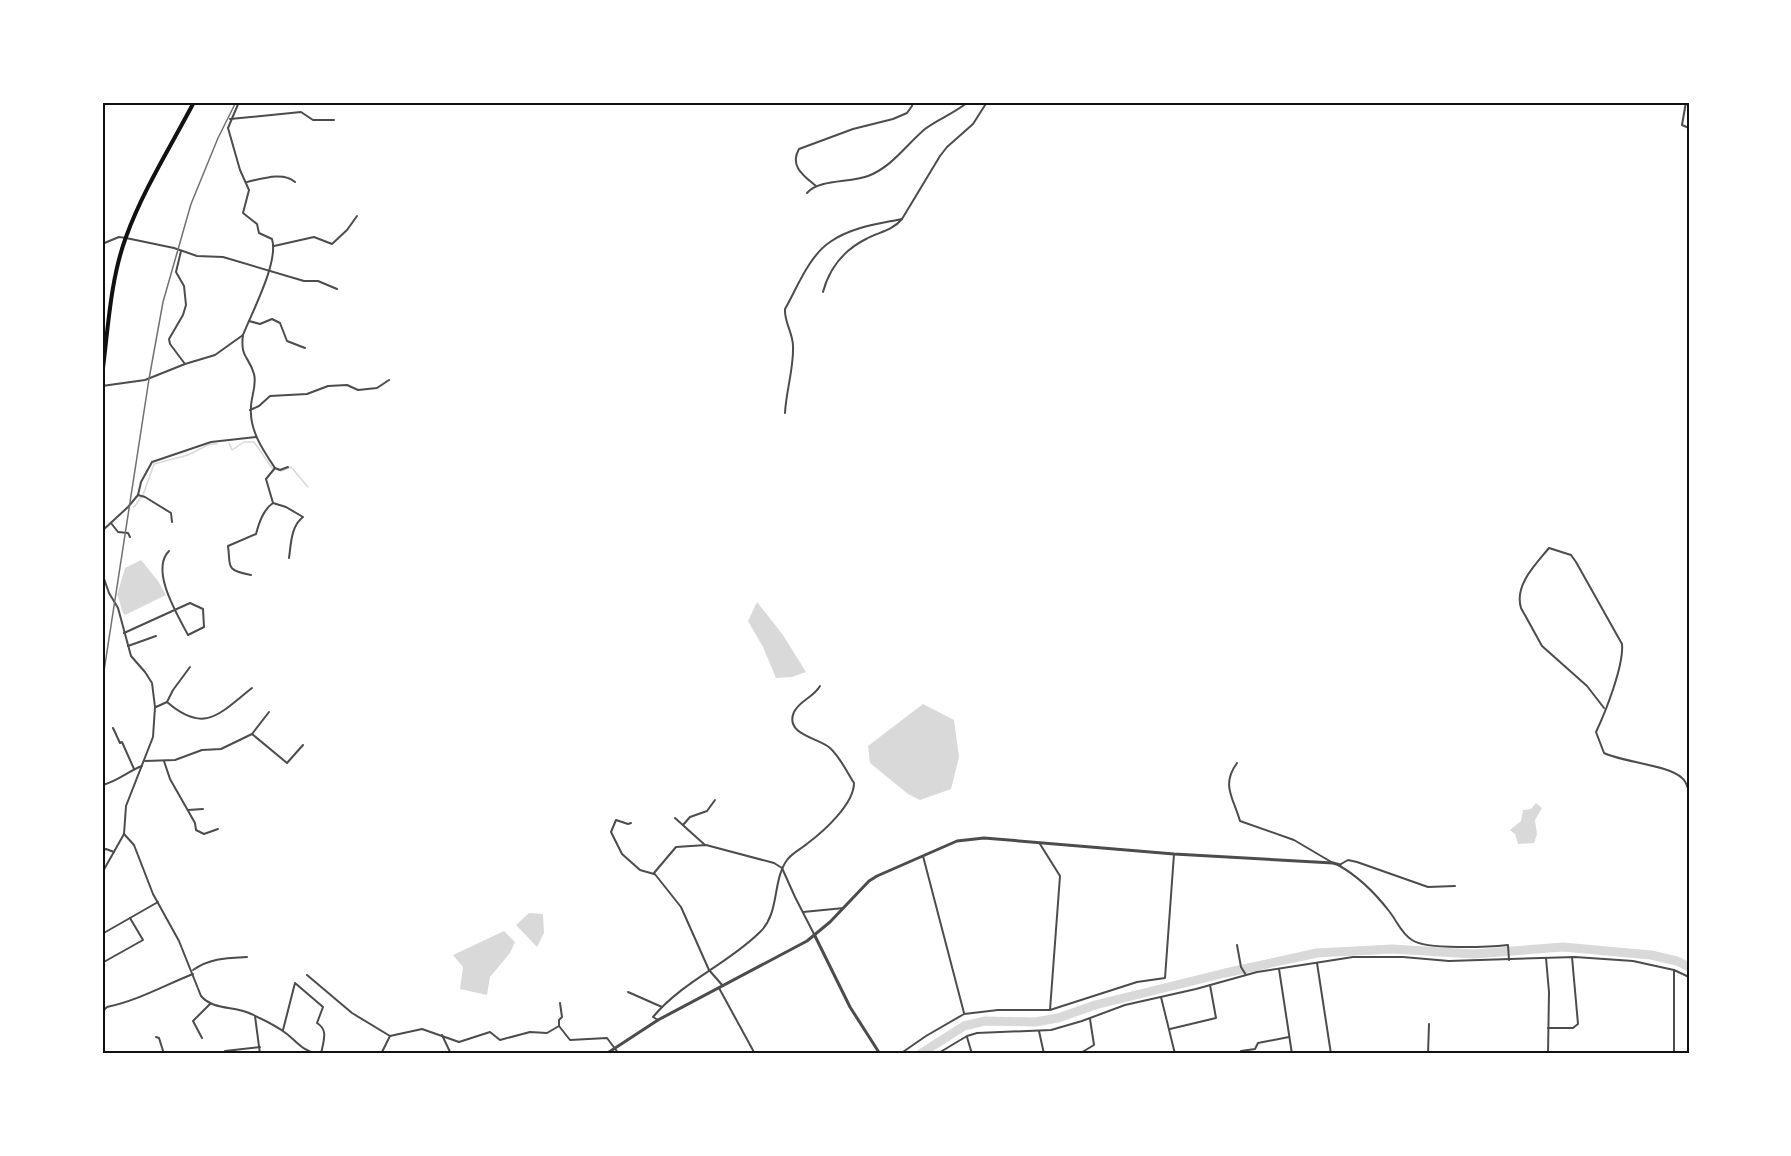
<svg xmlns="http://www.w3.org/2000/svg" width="1791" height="1156" viewBox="0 0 1791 1156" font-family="Mulish,sans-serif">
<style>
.water{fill:#d9d9d9}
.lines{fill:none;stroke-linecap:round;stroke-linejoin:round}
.stream{stroke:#d9d9d9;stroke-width:1.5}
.river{stroke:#d9d9d9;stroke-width:9}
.minor{stroke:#4c4c4c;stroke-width:2}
.tertiary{stroke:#4c4c4c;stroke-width:3}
.trunk{stroke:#111;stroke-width:4}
.rail{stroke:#707070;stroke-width:1.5}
.neatline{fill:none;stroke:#111;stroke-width:2}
</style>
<rect width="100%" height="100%" fill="#fff"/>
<g class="water">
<path d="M141 560 158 581 166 595 125 615C120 610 121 601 117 595L125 568Z"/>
<polygon points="757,602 783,635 806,672 792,677 776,678 763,647 748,621"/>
<polygon points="923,704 954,720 959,757 951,789 920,800 908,794 870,763 868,746"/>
<polygon points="1536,803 1542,808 1535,820 1537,834 1534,843 1518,844 1515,834 1510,830 1521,821 1523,810 1531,809"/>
<polygon points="529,913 543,914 544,933 537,947 516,925"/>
<polygon points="504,931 515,942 510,953 490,977 487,995 460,989 463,967 453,955"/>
</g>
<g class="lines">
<g class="stream">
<polyline points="229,443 232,450 244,442 254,442 272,468 281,471 291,467 308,487"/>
<polyline points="134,507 143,495 154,464 188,455 210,444 217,444"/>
</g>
<polyline class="river" points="920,1054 964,1026 985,1021 1035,1022 1058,1018 1095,1005 1225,973 1317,953 1392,949 1474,954 1563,947 1651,955 1677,961 1689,967"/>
<g class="minor">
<path d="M239 102 228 128 240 170 249 190 243 213 257 224 259 233 272 239C279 262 252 312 243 335 240 358 249 356 254 374 257 385 251 397 251 407 249 430 263 450 275 468L280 470 288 467"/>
<polyline points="1686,102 1682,125 1689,128"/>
<polyline points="230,119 301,112 313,120 334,120"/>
<path d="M247 182C261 179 283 171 295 182"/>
<path d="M816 186C804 176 789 166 799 149L853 129 893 119 907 113 912 106 913 102"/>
<path d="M807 193C819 179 850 183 868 176 892 167 906 145 925 129 938 119 955 113 968 102"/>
<polyline points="102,244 119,237 126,238 174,248 197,256 223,257 304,281 318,281 337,289"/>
<polyline points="274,246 314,237 332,244 347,230 357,216"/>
<polyline points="181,251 176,272 184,286 186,305 183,315 169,339 170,344 185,364"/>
<path d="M823 292C829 269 844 250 866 239 879 232 892 231 902 219L940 156 947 147 973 124 987 102"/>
<polyline points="249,321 260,324 272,319 280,323 287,341 305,348"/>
<polyline points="102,386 145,380 185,364 215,355 243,335"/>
<polyline points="250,410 259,406 270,396 307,394 328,386 347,385 358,390 377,388 389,380"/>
<path d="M785 413C786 391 794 368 793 346 793 333 784 322 785 309 797 288 809 256 830 242 851 227 878 224 902 219"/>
<polyline points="138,495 145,497 171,513 172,522"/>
<polyline points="273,503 266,479 275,468"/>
<polyline points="111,523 118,532 128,533 130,537"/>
<polyline points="102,531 128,507 138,495 141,482 152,462 211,442 256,437"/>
<polyline points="102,573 109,593 118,608 131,656 145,672 152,683 155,707 153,737 126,806 124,834 102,873"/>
<path d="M251 575C224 570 231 566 228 546L256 534C259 523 263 510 273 503L286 507 303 517C291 526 291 544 289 558"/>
<path d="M124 633 190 603 203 609 204 627 188 635C177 614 150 570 169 551"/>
<polyline points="128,646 156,636"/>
<path d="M190 667 173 690 167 702C205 735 220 713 252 688"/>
<polyline points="156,707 167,702"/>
<path d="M1604 708 1587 686 1542 646 1521 608C1514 585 1536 564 1549 548L1571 555 1576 562 1622 644C1624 665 1606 711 1596 732L1604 753C1622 762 1669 765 1682 778 1686 781 1687 786 1689 791"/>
<polyline points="113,728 120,743 122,742 134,769"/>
<polyline points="252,734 287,763 303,745"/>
<polyline points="145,761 175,760 202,750 221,749 252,734 269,712"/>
<polyline points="164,761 170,779 195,823 196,830 204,834 218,829"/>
<path d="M1237 763C1221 785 1233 797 1240 821L1294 840 1333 863"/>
<path d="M102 785C117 782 128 771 142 766"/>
<polyline points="188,810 203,809"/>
<polyline points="675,818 705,845"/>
<polyline points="631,823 628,824 616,820 611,832 622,854 640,870 654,874"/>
<polyline points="683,825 690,817 707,811 715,800"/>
<path d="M124 834 134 845 153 894 179 941 201 996C213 1010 233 1006 249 1013 262 1019 276 1025 287 1034 298 1043 303 1051 318 1054"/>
<polyline points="1040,844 1060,876 1050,1010"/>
<polyline points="102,851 106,849 114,852"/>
<polyline points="923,856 964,1013"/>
<polyline points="1341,864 1348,860 1357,862 1428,887 1455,886"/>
<path d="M1338 865C1358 876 1375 893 1389 911 1397 921 1401 933 1412 940 1426 950 1489 947 1508 945L1509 960"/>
<polyline points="803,912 844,908"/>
<polyline points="102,934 158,902"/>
<polyline points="1237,945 1241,967 1246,975"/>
<polyline points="1546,958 1549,992 1548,1054"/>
<polyline points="102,963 143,940 130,918"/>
<polyline points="1317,963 1331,1054"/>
<polyline points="1279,969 1292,1054"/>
<path d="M193 970C210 958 227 958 247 957"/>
<polyline points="1674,970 1674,1054"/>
<polyline points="307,975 352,1013 390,1036"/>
<polyline points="723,986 709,970 681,907 654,873 676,847 706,845 774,863 782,868 795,897 815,936"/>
<polyline points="719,988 755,1054"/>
<polyline points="628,992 662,1007"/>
<polyline points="1161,997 1175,1054"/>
<polyline points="560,1003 562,1017 559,1020 559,1026 570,1040 607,1038 619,1054"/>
<polyline points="255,1016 260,1054"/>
<path d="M658 1020 653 1017C683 981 728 964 760 932 780 913 772 881 787 860 792 853 801 849 808 843 824 831 854 804 854 783 847 772 840 757 830 748 820 738 784 735 794 712 800 700 813 698 820 686"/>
<polyline points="1548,1028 1573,1028 1578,1024 1572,957"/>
<path d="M102 1029 104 1010 107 1007C137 1001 165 985 193 974"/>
<polyline points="1170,1029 1216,1018 1210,985"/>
<path d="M283 1030 295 983 323 1007 317 1023C329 1030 323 1042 321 1054"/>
<polyline points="1039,1031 1044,1054"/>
<polyline points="442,1035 451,1054"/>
<polyline points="156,1037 159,1038 164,1054"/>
<polyline points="967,1037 972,1054"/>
<polyline points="202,1038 193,1021 210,1004"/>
<polyline points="225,1051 260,1047"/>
<polyline points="1241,1051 1255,1049 1258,1043 1289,1037"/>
<polyline points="381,1054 390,1036 422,1029 459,1042 490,1032 500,1040 530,1032 547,1033 559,1026"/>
<polyline points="900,1054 926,1036 964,1014 998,1010 1050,1010 1137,982 1165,978 1174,854"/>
<polyline points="937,1054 967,1036 977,1033 1051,1030 1082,1021 1125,1005 1196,989 1257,972 1353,957 1403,957 1449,961 1575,957 1633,961 1674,970 1689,977"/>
<polyline points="1079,1054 1094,1045 1090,1019"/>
<polyline points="1428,1054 1429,1024"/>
</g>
<g class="tertiary">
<polyline points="815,936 850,1007 880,1054"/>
<polyline points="606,1054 658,1020 807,941 830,922 869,881 877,876 957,841 984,838 1174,854 1333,863 1340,865"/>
</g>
<path class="trunk" d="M102 376C108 331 110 280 126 237 143 190 171 146 194 102"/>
<polyline class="rail" points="102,684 149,379 163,302 191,204 218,138 236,102"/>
</g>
<rect width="1791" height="1156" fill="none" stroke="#ffffff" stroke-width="207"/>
<rect x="104" y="104" width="1584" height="948" class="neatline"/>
</svg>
